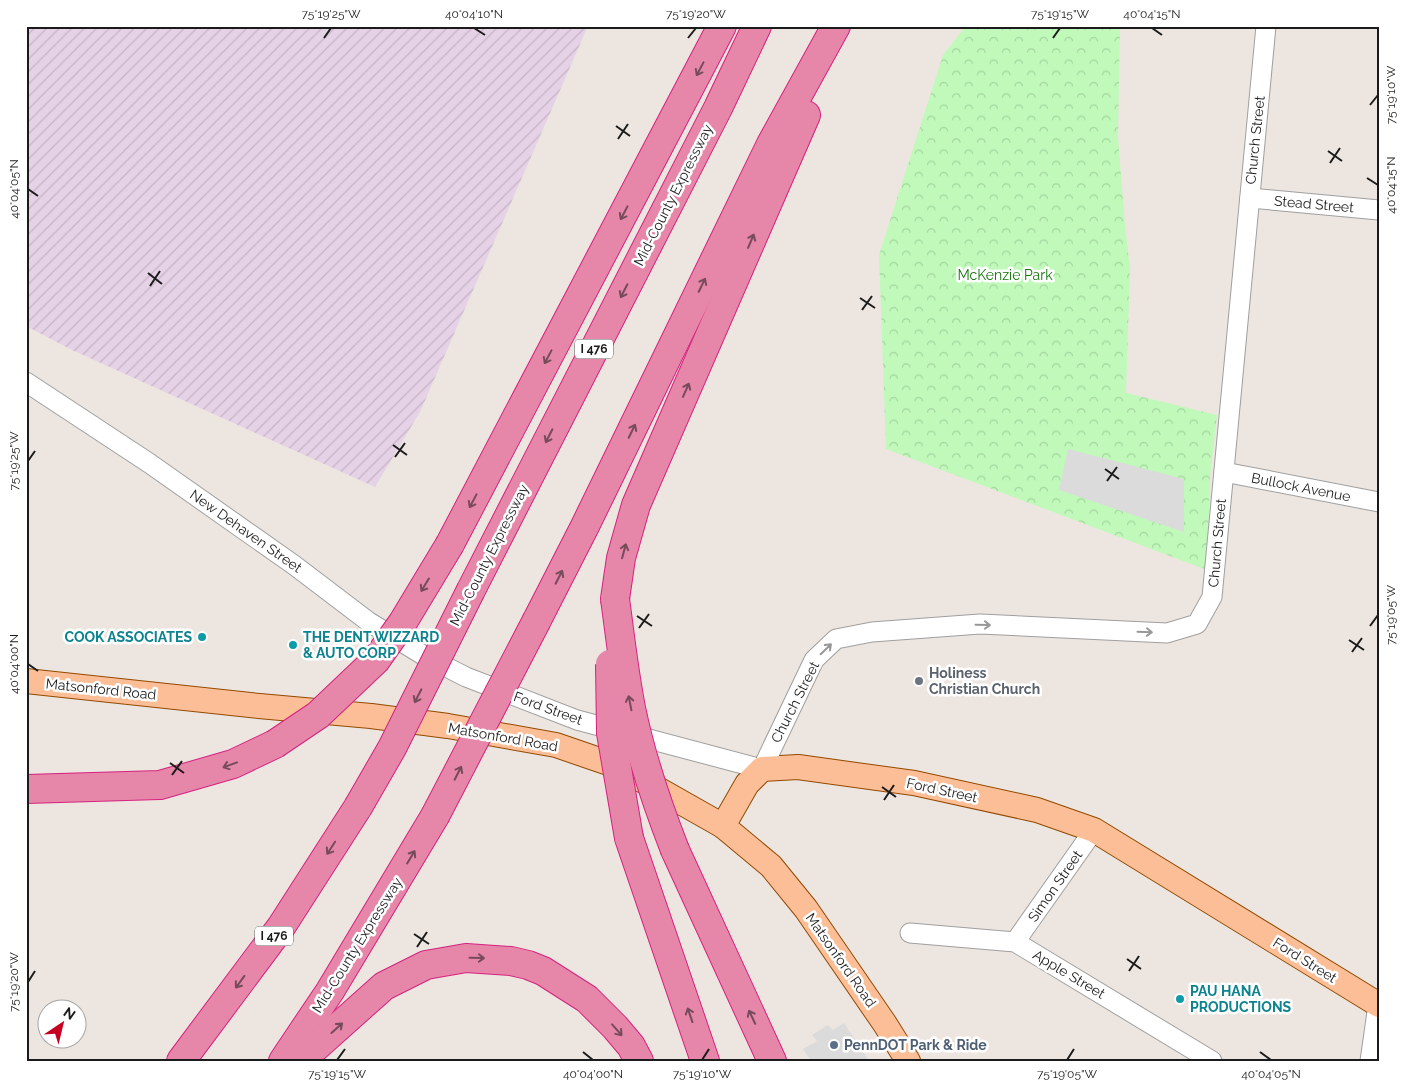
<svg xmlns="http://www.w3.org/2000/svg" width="1405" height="1087" viewBox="0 0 1405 1087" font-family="Raleway,sans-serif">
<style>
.industrial{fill:url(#industrial-furrows)}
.park{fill:url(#park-crowns)}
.parking{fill:#dbdbdb}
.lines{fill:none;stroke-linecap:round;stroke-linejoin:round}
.minor-casing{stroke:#9f9f9f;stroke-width:21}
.major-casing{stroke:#924900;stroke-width:26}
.highway-casing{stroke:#d5227e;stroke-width:30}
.minor{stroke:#fff;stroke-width:19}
.major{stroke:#fcbe96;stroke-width:24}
.highway{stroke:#e686a8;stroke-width:28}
.highway-bridge-casing{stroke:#d5227e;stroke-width:30;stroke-linecap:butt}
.highway-bridge{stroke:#e686a8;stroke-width:28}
.oneway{stroke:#764b5a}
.oneway2{stroke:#989898}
.ticks{fill:none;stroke:#1b1b1b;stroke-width:2}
.culture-dot{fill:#0f9aa8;stroke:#fff;stroke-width:2}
.worship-dot{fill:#6b7280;stroke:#fff;stroke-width:2}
.service-dot{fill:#5c6f8a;stroke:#fff;stroke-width:2}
.labels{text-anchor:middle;stroke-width:5;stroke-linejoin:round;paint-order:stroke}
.shield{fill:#fff;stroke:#5f5f5f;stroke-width:1}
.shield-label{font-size:12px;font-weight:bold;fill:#1b1b1b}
.street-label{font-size:14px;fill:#1b1b1b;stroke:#fff}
.park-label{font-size:14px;fill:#14770a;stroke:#fff}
.culture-label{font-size:14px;font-weight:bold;fill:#0d838f;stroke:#fff;text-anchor:start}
.worship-label{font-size:14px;font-weight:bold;fill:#5b616d;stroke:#fff;text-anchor:start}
.service-label{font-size:14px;font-weight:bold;fill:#4e5e75;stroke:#fff;text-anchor:start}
.neatline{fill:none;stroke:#1b1b1b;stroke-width:2}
.ticks-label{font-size:12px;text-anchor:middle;fill:#1b1b1b}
</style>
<defs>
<pattern id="industrial-furrows" width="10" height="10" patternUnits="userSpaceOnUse" patternTransform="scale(1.25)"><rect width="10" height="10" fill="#e6d2e6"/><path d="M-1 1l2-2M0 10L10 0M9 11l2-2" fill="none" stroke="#c5b4c5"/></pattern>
<pattern id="park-crowns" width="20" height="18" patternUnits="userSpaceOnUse" patternTransform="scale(1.25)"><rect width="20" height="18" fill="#c0f9ba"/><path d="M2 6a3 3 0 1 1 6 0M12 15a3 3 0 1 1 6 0" fill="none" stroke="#a4d59f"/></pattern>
</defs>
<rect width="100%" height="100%" fill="#ede6e0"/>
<polygon class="industrial" points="26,26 588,26 420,412 375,487 72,350 26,326"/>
<polygon class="park" points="966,26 1120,26 1118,137 1125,226 1130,269 1126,393 1217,415 1210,477 1207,570 886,449 879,255 943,55"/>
<g class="parking">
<polygon points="1068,449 1184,479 1184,532 1059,490"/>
<polygon points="844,1023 869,1061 811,1061 803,1049 817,1041 812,1035 828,1025 833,1030"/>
</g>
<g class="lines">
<g class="minor-casing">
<g id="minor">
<polyline points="1250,198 1379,210"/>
<polyline points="26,382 149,463 294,565 369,622 423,655 466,677 577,720 762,769 814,660 836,639 872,632 980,624 1167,633 1197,624 1212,597 1266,26"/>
<polyline points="1224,472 1379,502"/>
<polyline points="910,933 1015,942 1212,1061"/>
<polyline points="1015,942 1094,830"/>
<polyline points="1370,1061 1378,1005"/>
</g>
</g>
<g class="major-casing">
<g id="major">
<polyline points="26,681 259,706 371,716 448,726 556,745 617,766 723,826 771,866 806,909 885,1024 908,1061"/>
<polyline points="723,826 747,784 762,769 798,767 914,783 1037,810 1094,830 1379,1005"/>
</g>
</g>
<g class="highway-casing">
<g id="highway">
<polyline points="450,544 722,26"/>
<polyline points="471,590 718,108 757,26"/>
<polyline points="615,599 621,558 636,505 806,115"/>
<polyline points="537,620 585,526 771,144 836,26"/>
<polyline points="26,789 160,785 233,764 275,744"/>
<polyline points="629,838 705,1061"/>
<polyline points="675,850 772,1061"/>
<polyline points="181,1061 281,927 358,807"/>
<polyline points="283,1061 330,991 435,816"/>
<polyline points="300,1061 384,986 426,965 466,958 511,961 528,965 543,971 587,999 615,1027 631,1046 639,1061"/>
</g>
</g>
<use href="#minor" class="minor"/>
<use href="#major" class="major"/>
<use href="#highway" class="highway"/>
<g class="highway-bridge-casing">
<g id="highway-bridge">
<path d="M615 599C620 635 624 672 631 708 641 757 657 804 675 850"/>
<polyline points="610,664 611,733 629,838"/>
<polyline points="275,744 318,715 376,660 403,622 450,544"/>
<polyline points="358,807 392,748 471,590"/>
<polyline points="435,816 537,620"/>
</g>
</g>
<use href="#highway-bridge" class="highway-bridge"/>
</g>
<defs><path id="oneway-shaft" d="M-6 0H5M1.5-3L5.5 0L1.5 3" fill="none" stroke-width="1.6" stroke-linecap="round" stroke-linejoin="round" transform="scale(1.25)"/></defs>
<g class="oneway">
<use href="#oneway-shaft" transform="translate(700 69) rotate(118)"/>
<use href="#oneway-shaft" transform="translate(624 213) rotate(118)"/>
<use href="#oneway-shaft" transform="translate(751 241) rotate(-67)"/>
<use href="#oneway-shaft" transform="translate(702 285) rotate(-64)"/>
<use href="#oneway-shaft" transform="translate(624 291) rotate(117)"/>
<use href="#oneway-shaft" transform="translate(548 357) rotate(118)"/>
<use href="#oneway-shaft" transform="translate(686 390) rotate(-66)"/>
<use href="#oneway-shaft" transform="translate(632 431) rotate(-64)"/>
<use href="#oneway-shaft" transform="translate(549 436) rotate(117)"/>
<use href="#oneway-shaft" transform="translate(473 501) rotate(118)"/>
<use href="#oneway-shaft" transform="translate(624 551) rotate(-75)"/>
<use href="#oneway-shaft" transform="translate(559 577) rotate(-63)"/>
<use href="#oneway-shaft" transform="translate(425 585) rotate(121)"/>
<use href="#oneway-shaft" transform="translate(418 696) rotate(117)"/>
<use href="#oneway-shaft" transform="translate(630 703) rotate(-101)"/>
<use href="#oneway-shaft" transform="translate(230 765) rotate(160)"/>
<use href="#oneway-shaft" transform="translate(458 773) rotate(-63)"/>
<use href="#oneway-shaft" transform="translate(331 848) rotate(123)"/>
<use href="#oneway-shaft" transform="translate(411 857) rotate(-59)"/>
<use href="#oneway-shaft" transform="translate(477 958) rotate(1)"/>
<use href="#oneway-shaft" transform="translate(240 982) rotate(126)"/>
<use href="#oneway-shaft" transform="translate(690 1015) rotate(-109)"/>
<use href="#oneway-shaft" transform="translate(752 1017) rotate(-115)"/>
<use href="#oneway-shaft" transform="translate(337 1028) rotate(-42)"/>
<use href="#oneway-shaft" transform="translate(617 1030) rotate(49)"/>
</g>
<g class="oneway2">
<use href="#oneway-shaft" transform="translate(983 625) rotate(1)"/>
<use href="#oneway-shaft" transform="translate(1145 632) rotate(2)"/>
<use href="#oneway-shaft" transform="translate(826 649) rotate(-44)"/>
</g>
<path class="ticks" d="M474 28 485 35M1152 28 1162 35M324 38 331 28M688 38 696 28M1053 38 1060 28M1370 105 1378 95M616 126 630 136M618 139 628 124M1328 151 1342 161M1330 163 1340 148M1367 178 1378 185M28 189 38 196M148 273 162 284M150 286 160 271M860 298 875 308M862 310 872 296M393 445 407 455M395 457 405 443M28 461 35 451M1105 469 1119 479M1107 481 1117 467M637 616 652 626M1370 626 1378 615M639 628 649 614M1349 640 1364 650M1352 652 1362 638M28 664 38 671M170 763 184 773M172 775 182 761M882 787 896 797M884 800 894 785M414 934 429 944M417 947 427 932M1127 959 1141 969M1129 971 1139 956M28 982 35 971M583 1052 593 1060M1260 1052 1271 1060M337 1060 345 1049M702 1060 709 1049M1067 1060 1074 1049"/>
<g class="culture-dot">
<circle cx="202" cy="637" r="5"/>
<circle cx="293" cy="645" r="5"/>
<circle cx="1180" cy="999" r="5"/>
</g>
<circle class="worship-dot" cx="919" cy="681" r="5"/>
<circle class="service-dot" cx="834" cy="1045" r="5"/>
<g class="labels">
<g class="shield">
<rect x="575" y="339.5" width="38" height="19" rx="4"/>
<rect x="255" y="926.5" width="38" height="19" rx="4"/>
</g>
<g class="shield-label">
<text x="594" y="353">I 476</text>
<text x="274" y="940">I 476</text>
</g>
<g class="street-label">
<text transform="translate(1255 140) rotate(-84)" y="5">Church Street</text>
<text transform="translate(673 195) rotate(-63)" y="5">Mid-County Expressway</text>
<text transform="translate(1314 204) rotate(5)" y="5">Stead Street</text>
<text transform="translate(1301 487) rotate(11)" y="5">Bullock Avenue</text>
<text transform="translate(246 531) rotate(35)" y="5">New Dehaven Street</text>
<text transform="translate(1217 543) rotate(-85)" y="5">Church Street</text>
<text transform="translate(489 555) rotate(-63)" y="5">Mid-County Expressway</text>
<text transform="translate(101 689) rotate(6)" y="5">Matsonford Road</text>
<text transform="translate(795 702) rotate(-63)" y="5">Church Street</text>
<text transform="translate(548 708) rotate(20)" y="5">Ford Street</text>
<text transform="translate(503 737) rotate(10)" y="5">Matsonford Road</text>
<text transform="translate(942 790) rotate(12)" y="5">Ford Street</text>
<text transform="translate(1055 886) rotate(-55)" y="5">Simon Street</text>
<text transform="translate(357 945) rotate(-58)" y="5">Mid-County Expressway</text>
<text transform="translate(841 960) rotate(55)" y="5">Matsonford Road</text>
<text transform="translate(1305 960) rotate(32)" y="5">Ford Street</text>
<text transform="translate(1069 974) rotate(31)" y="5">Apple Street</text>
</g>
<g class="park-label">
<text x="1005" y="280">McKenzie Park</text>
</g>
<g class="culture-label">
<text x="192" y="642" text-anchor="end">COOK ASSOCIATES</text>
<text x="303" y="642">THE DENT WIZZARD<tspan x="303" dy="16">&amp; AUTO CORP</tspan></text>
<text x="1190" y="996">PAU HANA<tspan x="1190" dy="16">PRODUCTIONS</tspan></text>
</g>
<g class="worship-label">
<text x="929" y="678">Holiness<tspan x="929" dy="16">Christian Church</tspan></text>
</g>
<g class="service-label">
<text x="844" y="1050">PennDOT Park &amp; Ride</text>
</g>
</g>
<rect width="1405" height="1087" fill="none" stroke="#ffffff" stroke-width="55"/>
<g transform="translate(62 1024) rotate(35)"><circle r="24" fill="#ffffff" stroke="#a4a4a4"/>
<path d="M0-4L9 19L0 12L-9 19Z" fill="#c60021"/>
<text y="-8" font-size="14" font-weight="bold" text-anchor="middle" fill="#1b1b1b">N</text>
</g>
<rect x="28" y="28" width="1350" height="1032" class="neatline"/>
<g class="ticks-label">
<text x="331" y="18">75°19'25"W</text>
<text x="474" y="18">40°04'10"N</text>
<text x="696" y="18">75°19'20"W</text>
<text x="1060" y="18">75°19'15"W</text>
<text x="1152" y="18">40°04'15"N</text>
<text transform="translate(1391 95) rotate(-90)" y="4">75°19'10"W</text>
<text transform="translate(1391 185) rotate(-90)" y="4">40°04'15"N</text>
<text transform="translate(14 189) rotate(-90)" y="4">40°04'05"N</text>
<text transform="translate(14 461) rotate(-90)" y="4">75°19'25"W</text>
<text transform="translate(1391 615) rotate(-90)" y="4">75°19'05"W</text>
<text transform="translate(14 664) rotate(-90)" y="4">40°04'00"N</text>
<text transform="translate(14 982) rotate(-90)" y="4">75°19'20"W</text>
<text x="337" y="1078">75°19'15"W</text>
<text x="593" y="1078">40°04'00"N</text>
<text x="702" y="1078">75°19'10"W</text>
<text x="1067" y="1078">75°19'05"W</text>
<text x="1271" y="1078">40°04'05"N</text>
</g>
</svg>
